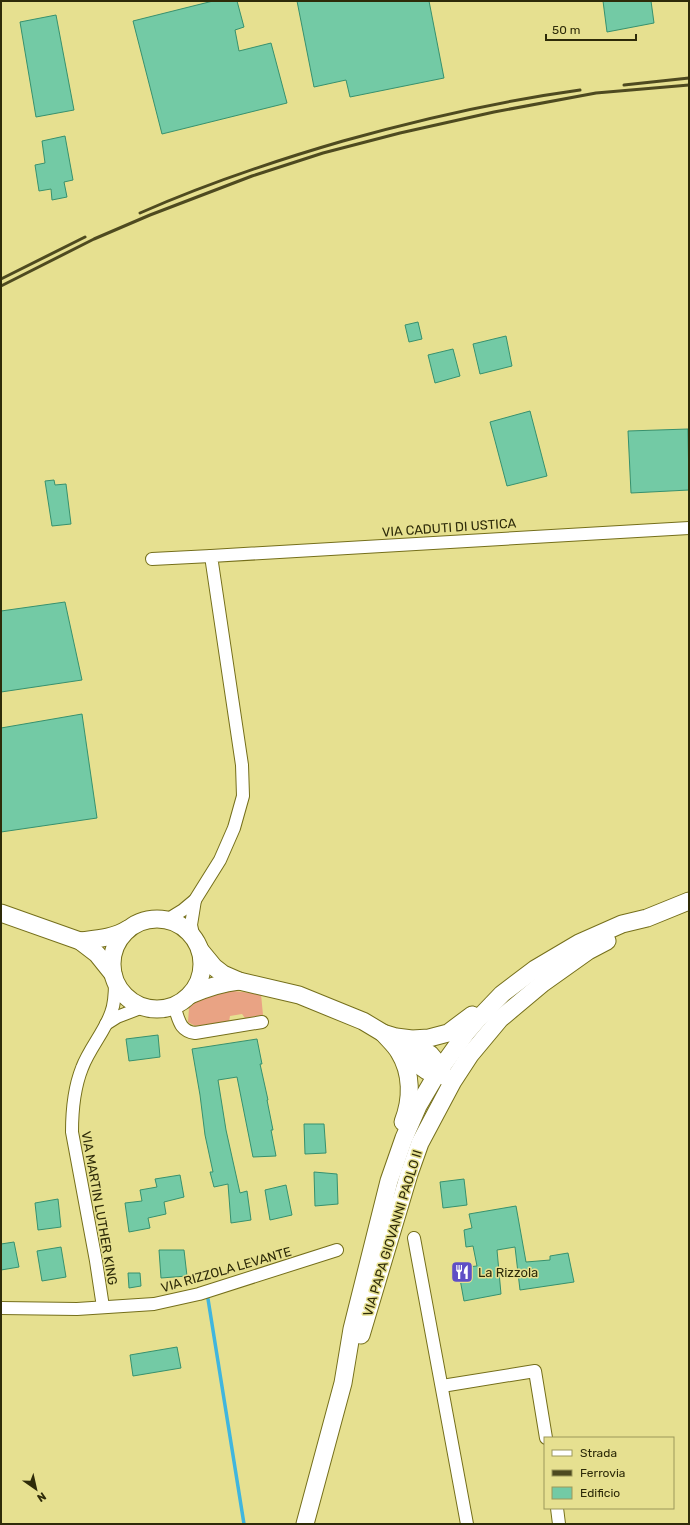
<svg xmlns="http://www.w3.org/2000/svg" width="690" height="1525" viewBox="0 0 690 1525" font-family="Rubik,sans-serif">
<style>
.green{fill:#e9a384}
.lines{fill:none;stroke-linecap:round;stroke-linejoin:round}
.stream{stroke:#40b6de;stroke-width:3.5}
.building{fill:#73caa5;stroke:#37916e}
.street-casing{stroke:#756f1b;stroke-width:14}
.secondary-casing{stroke:#756f1b;stroke-width:19}
.street{stroke:#fff;stroke-width:12}
.secondary{stroke:#fff;stroke-width:17}
.rail{stroke:#4e4a20;stroke-width:3}
.labels{text-anchor:middle;stroke-width:3;stroke-linejoin:round;paint-order:stroke}
.street-label{font-size:13px;fill:#2e2b09;stroke:#e6e090}
.poi-label{font-size:13px;fill:#2e2b09;stroke:#e6e090;text-anchor:start}
</style>
<rect width="100%" height="100%" fill="#e6e090"/>
<polygon class="green" points="216,989 261,994 263,1015 245,1018 242,1014 230,1016 229,1022 195,1026 188,1022 189,1008 197,1001"/>
<g class="lines">
<polyline class="stream" points="208,1299 244,1524"/>
</g>
<g class="building">
<polygon points="213,1 237,1 244,27 235,30 239,51 271,43 287,103 162,134 133,21"/>
<polygon points="297,1 429,1 444,78 350,97 346,80 314,87"/>
<polygon points="603,1 651,1 654,23 607,32"/>
<polygon points="56,15 74,110 36,117 20,22"/>
<polygon points="65,136 73,180 64,182 67,197 52,200 51,189 39,191 35,165 45,163 42,141"/>
<polygon points="418,322 422,339 409,342 405,325"/>
<polygon points="506,336 512,366 480,374 473,344"/>
<polygon points="453,349 460,376 435,383 428,355"/>
<polygon points="530,411 547,476 507,486 490,422"/>
<polygon points="688,429 689,490 631,493 628,431"/>
<polygon points="54,480 55,485 66,484 71,524 52,526 45,481"/>
<polygon points="65,602 82,680 1,692 1,611"/>
<polygon points="82,714 97,818 1,832 1,728"/>
<polygon points="158,1035 160,1057 129,1061 126,1039"/>
<polygon points="257,1039 262,1064 260,1064 268,1100 267,1100 273,1130 271,1130 276,1156 253,1157 237,1077 218,1080 226,1130 240,1193 247,1191 251,1220 231,1223 228,1184 214,1187 210,1172 213,1172 205,1135 200,1095 192,1049"/>
<polygon points="304,1124 324,1124 326,1153 305,1154"/>
<polygon points="314,1172 337,1174 338,1204 315,1206"/>
<polygon points="180,1175 184,1197 164,1202 166,1214 148,1218 150,1228 129,1232 125,1203 142,1201 140,1190 157,1187 155,1179"/>
<polygon points="464,1179 467,1205 443,1208 440,1182"/>
<polygon points="286,1185 292,1215 270,1220 265,1190"/>
<polygon points="58,1199 61,1227 38,1230 35,1203"/>
<polygon points="516,1206 526,1262 550,1260 550,1256 568,1253 574,1282 520,1290 515,1247 497,1250 501,1294 464,1301 458,1268 477,1266 473,1246 466,1247 464,1230 472,1228 469,1214"/>
<polygon points="14,1242 19,1267 1,1270 1,1244"/>
<polygon points="61,1247 66,1277 42,1281 37,1251"/>
<polygon points="159,1250 184,1250 187,1276 161,1278"/>
<polygon points="128,1273 140,1273 141,1286 129,1288"/>
<polygon points="177,1347 181,1368 133,1376 130,1355"/>
</g>
<g class="lines">
<g class="street-casing">
<g id="street">
<polyline points="152,559 211,556"/>
<polyline points="160,920 170,918 183,910 195,900 220,860 234,828 243,796 242,765 211,556 689,528"/>
<polyline points="194,939 191,925 195,900"/>
<path d="M174 1006C179 1019 179 1031 195 1033L262 1022"/>
<polyline points="106,1024 117,1017 143,1007"/>
<polyline points="414,1238 467,1524"/>
<path d="M103 1307 96 1261 72 1132C72 1110 74 1088 82 1068 89 1049 105 1031 111 1013 115 1003 115 993 115 982"/>
<polyline points="1,1308 77,1309 154,1304 199,1294 337,1250"/>
<polyline points="442,1386 535,1371 546,1438"/>
<polyline points="557,1508 559,1524"/>
</g>
</g>
<g class="secondary-casing">
<g id="secondary">
<polyline points="1,913 80,941 97,954 113,974"/>
<circle cx="157" cy="964" r="45"/>
<path d="M80 941C97 939 114 938 128 929"/>
<polyline points="200,950 214,967 223,974 239,981 299,995 363,1021 383,1033 396,1037 412,1039 429,1038 448,1033 472,1015"/>
<path d="M190 995C206 988 221 983 239 981"/>
<path d="M383 1033C388 1039 395 1045 399 1052 412 1073 412 1099 403 1122"/>
<polyline points="402,1040 430,1054 435,1060 438,1072"/>
<polyline points="400,1052 427,1071 438,1072 446,1077"/>
<polyline points="361,1335 409,1174 420,1143 453,1081 470,1055 500,1019 543,983 588,951 607,941"/>
<polyline points="305,1524 343,1383 352,1329 389,1181 404,1138 418,1106 438,1072 466,1033 479,1018 502,994 535,969 579,943 622,924 647,918 689,901"/>
</g>
</g>
<use href="#street" class="street"/>
<use href="#secondary" class="secondary"/>
<g class="rail">
<polyline points="624,85 689,78"/>
<path d="M140 213C206 184 274 161 343 141 421 119 500 101 580 90"/>
<polyline points="1,279 85,237"/>
<polyline points="1,286 94,239 150,215 252,176 323,153 400,133 494,112 596,93 689,85"/>
</g>
</g>
<defs>
<g id="restaurant-square" transform="scale(1.15)"><rect x="-9" y="-9" width="18" height="18" rx="4" fill="#5f4ec6" stroke="#e6e090"/><path d="M-5-6h1v4h1v-4h1v4h1v-4h1v5L-1.5 .5V6h-2V.5L-5-1ZM5-6V6H3V1.5H1.5Q1.5-4 5-6Z" fill="#fff"/></g>
</defs>
<g fill-rule="evenodd">
<use href="#restaurant-square" x="462" y="1272"/>
</g>
<g class="labels">
<g class="street-label">
<text transform="translate(449 527) rotate(-4)" y="5">VIA CADUTI DI USTICA</text>
<text transform="translate(100 1208) rotate(80)" y="5">VIA MARTIN LUTHER KING</text>
<text transform="translate(392 1233) rotate(-73)" y="5">VIA PAPA GIOVANNI PAOLO II</text>
<text transform="translate(226 1269) rotate(-16)" y="5">VIA RIZZOLA LEVANTE</text>
</g>
<g class="poi-label">
<text x="478" y="1277">La Rizzola</text>
</g>
</g>
<rect width="690" height="1525" fill="none" stroke="#2e2b09" stroke-width="4"/>
<rect x="544" y="1437" width="130" height="72" fill="#e6e090" stroke="#9c985a"/>
<rect x="552" y="1450" width="20" height="6" fill="#ffffff" stroke="#9c985a"/>
<text x="580" y="1457" font-size="12" fill="#2e2b09">Strada</text>
<rect x="552" y="1470" width="20" height="6" fill="#4e4a20" stroke="#9c985a"/>
<text x="580" y="1477" font-size="12" fill="#2e2b09">Ferrovia</text>
<rect x="552" y="1487" width="20" height="12" fill="#73caa5" stroke="#9c985a"/>
<text x="580" y="1497" font-size="12" fill="#2e2b09">Edificio</text>
<g transform="translate(36 1489) rotate(146)" stroke="#e6e090" stroke-width="3" paint-order="stroke">
<path d="M0-3L7 15L0 10L-7 15Z" fill="#2e2b09"/>
<text y="-6" font-size="11" font-weight="bold" text-anchor="middle" fill="#2e2b09">N</text>
</g>
<path d="M546 34v6h90v-6" fill="none" stroke="#2e2b09" stroke-width="2"/>
<text x="552" y="34" font-size="12" fill="#2e2b09" stroke="#e6e090" stroke-width="3" paint-order="stroke">50 m</text>
</svg>
